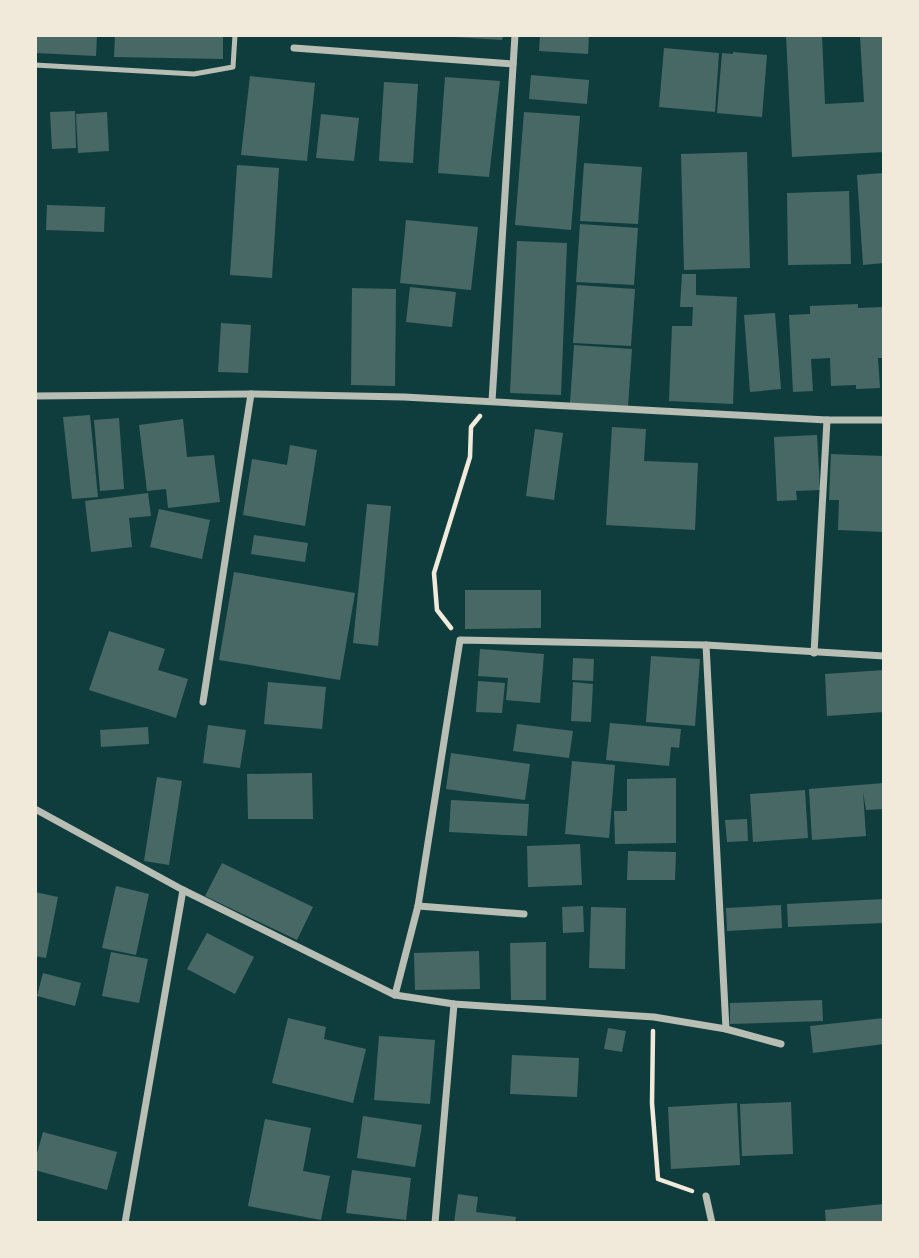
<svg xmlns="http://www.w3.org/2000/svg" width="919" height="1258" viewBox="0 0 919 1258" font-family="Figtree,sans-serif">
<style>
.building{fill:#486865}
.lines{fill:none;stroke-linecap:round;stroke-linejoin:round}
.path{stroke:#f1e9da;stroke-width:4.5}
.service{stroke:#b8beb3;stroke-width:5}
.minor{stroke:#b8beb3;stroke-width:7}
</style>
<rect width="100%" height="100%" fill="#0f3d3e"/>
<g class="building">
<polygon points="35,35 97,35 96,56 35,53"/>
<polygon points="115,35 223,35 223,59 114,57"/>
<polygon points="455,35 503,35 502,40 455,37"/>
<polygon points="540,35 589,35 588,54 539,51"/>
<polygon points="786,35 822,35 825,104 864,102 860,37 884,36 884,152 792,157"/>
<polygon points="664,48 719,53 715,112 659,107"/>
<polygon points="733,52 767,55 762,117 717,113 722,53 733,54"/>
<polygon points="531,75 589,80 587,104 529,99"/>
<polygon points="250,76 315,83 307,161 241,155"/>
<polygon points="445,77 500,81 489,177 438,173"/>
<polygon points="384,82 418,84 413,163 379,161"/>
<polygon points="75,111 76,148 52,149 50,112"/>
<polygon points="107,112 109,151 78,153 76,114"/>
<polygon points="524,112 580,116 571,230 515,225"/>
<polygon points="321,114 359,118 354,161 316,158"/>
<polygon points="747,152 750,268 684,270 681,154"/>
<polygon points="584,163 642,167 638,224 580,221"/>
<polygon points="237,165 279,168 272,278 230,275"/>
<polygon points="884,173 884,263 863,265 857,175"/>
<polygon points="849,191 851,264 788,265 787,193"/>
<polygon points="47,205 105,207 104,232 46,230"/>
<polygon points="406,220 478,227 471,290 400,283"/>
<polygon points="580,224 638,228 634,285 576,282"/>
<polygon points="517,241 567,243 561,395 510,393"/>
<polygon points="682,274 696,274 696,295 737,297 733,404 669,401 672,326 692,326 693,307 680,307"/>
<polygon points="577,285 635,289 631,346 573,343"/>
<polygon points="410,287 456,292 452,327 406,322"/>
<polygon points="352,288 396,289 395,386 351,385"/>
<polygon points="858,304 858,308 884,307 884,358 878,358 880,388 856,389 856,385 831,386 830,358 811,359 813,391 793,392 789,315 810,314 810,306"/>
<polygon points="775,313 781,389 750,392 744,315"/>
<polygon points="221,323 251,325 248,373 218,372"/>
<polygon points="574,345 632,349 628,406 570,403"/>
<polygon points="90,415 98,497 72,499 63,417"/>
<polygon points="119,418 124,489 100,491 94,420"/>
<polygon points="183,419 187,457 214,455 220,502 168,508 166,489 147,491 139,425"/>
<polygon points="612,427 646,429 644,461 698,463 695,530 606,525"/>
<polygon points="535,429 563,433 554,500 526,496"/>
<polygon points="817,435 820,490 796,491 797,500 777,501 774,437"/>
<polygon points="290,445 317,450 305,526 243,515 252,459 287,465"/>
<polygon points="831,454 884,456 884,532 838,530 839,500 829,500"/>
<polygon points="148,493 151,516 129,518 132,547 91,552 85,501"/>
<polygon points="367,504 391,506 378,646 353,643"/>
<polygon points="159,509 210,520 202,559 150,547"/>
<polygon points="254,535 308,543 305,562 251,554"/>
<polygon points="234,572 355,593 340,680 219,660"/>
<polygon points="465,590 541,590 541,628 465,629"/>
<polygon points="109,631 165,649 158,670 188,679 176,718 89,690"/>
<polygon points="480,649 544,654 540,703 506,700 508,678 478,676"/>
<polygon points="651,656 700,659 695,726 646,722"/>
<polygon points="573,658 594,659 593,681 572,680"/>
<polygon points="884,670 884,712 827,716 825,674"/>
<polygon points="478,681 505,683 502,713 476,712"/>
<polygon points="268,682 326,687 322,729 264,724"/>
<polygon points="573,682 593,684 591,722 571,721"/>
<polygon points="610,723 681,729 679,748 671,747 669,766 606,760"/>
<polygon points="517,724 573,731 569,758 513,751"/>
<polygon points="208,725 246,730 240,768 203,763"/>
<polygon points="148,727 149,744 101,747 100,730"/>
<polygon points="451,753 530,764 525,800 446,789"/>
<polygon points="572,761 615,765 609,838 565,834"/>
<polygon points="312,773 313,819 248,819 247,774"/>
<polygon points="157,777 182,781 169,865 144,861"/>
<polygon points="676,778 676,843 615,844 614,811 627,811 627,779"/>
<polygon points="884,783 884,809 866,810 863,792 866,836 812,840 809,789"/>
<polygon points="805,790 808,838 753,842 750,794"/>
<polygon points="451,800 529,804 527,836 449,832"/>
<polygon points="747,819 748,841 727,842 725,820"/>
<polygon points="580,844 582,885 528,887 527,846"/>
<polygon points="628,851 676,852 675,880 627,880"/>
<polygon points="222,863 313,907 297,940 205,896"/>
<polygon points="116,886 149,894 136,955 102,948"/>
<polygon points="35,892 58,897 46,958 35,956"/>
<polygon points="884,899 884,923 788,927 787,904"/>
<polygon points="781,905 782,928 727,931 726,908"/>
<polygon points="583,906 584,932 563,933 562,907"/>
<polygon points="591,907 626,908 625,969 589,968"/>
<polygon points="207,933 254,957 235,994 187,969"/>
<polygon points="546,942 546,1000 511,1000 510,943"/>
<polygon points="479,951 480,989 415,990 414,953"/>
<polygon points="111,952 148,959 139,1003 102,996"/>
<polygon points="43,973 81,983 75,1006 37,996"/>
<polygon points="822,1000 823,1021 730,1024 730,1003"/>
<polygon points="288,1018 326,1027 324,1039 366,1049 353,1103 272,1083"/>
<polygon points="884,1018 884,1044 813,1053 810,1026"/>
<polygon points="608,1028 626,1031 622,1052 604,1049"/>
<polygon points="379,1036 435,1040 430,1104 374,1100"/>
<polygon points="512,1055 579,1058 577,1097 510,1094"/>
<polygon points="791,1102 793,1154 742,1156 740,1104"/>
<polygon points="737,1103 740,1165 671,1169 668,1107"/>
<polygon points="363,1116 422,1125 415,1167 357,1158"/>
<polygon points="265,1119 311,1128 303,1171 330,1176 321,1220 248,1206"/>
<polygon points="43,1132 117,1152 107,1190 35,1170 35,1160"/>
<polygon points="352,1170 411,1178 406,1220 346,1213"/>
<polygon points="458,1194 478,1197 476,1212 516,1217 515,1223 454,1223"/>
<polygon points="884,1204 884,1223 826,1223 825,1210"/>
</g>
<g class="lines">
<g class="path">
<polyline points="451,628 437,610 434,573 470,457 471,427 480,416"/>
<polyline points="653,1031 652,1103 658,1179 692,1191"/>
</g>
<polyline class="service" points="35,65 194,74 233,67 235,35"/>
<g class="minor">
<polyline points="294,48 513,64"/>
<polyline points="35,396 251,394 404,397 827,420 884,420"/>
<polyline points="492,401 515,35"/>
<polyline points="706,645 726,1029"/>
<polyline points="814,653 827,420"/>
<polyline points="203,702 251,394"/>
<polyline points="35,809 183,890 395,995 454,1004 654,1017 726,1029 781,1044"/>
<polyline points="418,906 524,914"/>
<polyline points="395,995 418,906 460,640 706,645 884,656"/>
<polyline points="706,1196 712,1223"/>
<polyline points="125,1223 183,890"/>
<polyline points="435,1223 454,1004"/>
</g>
</g>
<rect width="919" height="1258" fill="none" stroke="#f1e9da" stroke-width="74"/>
</svg>
